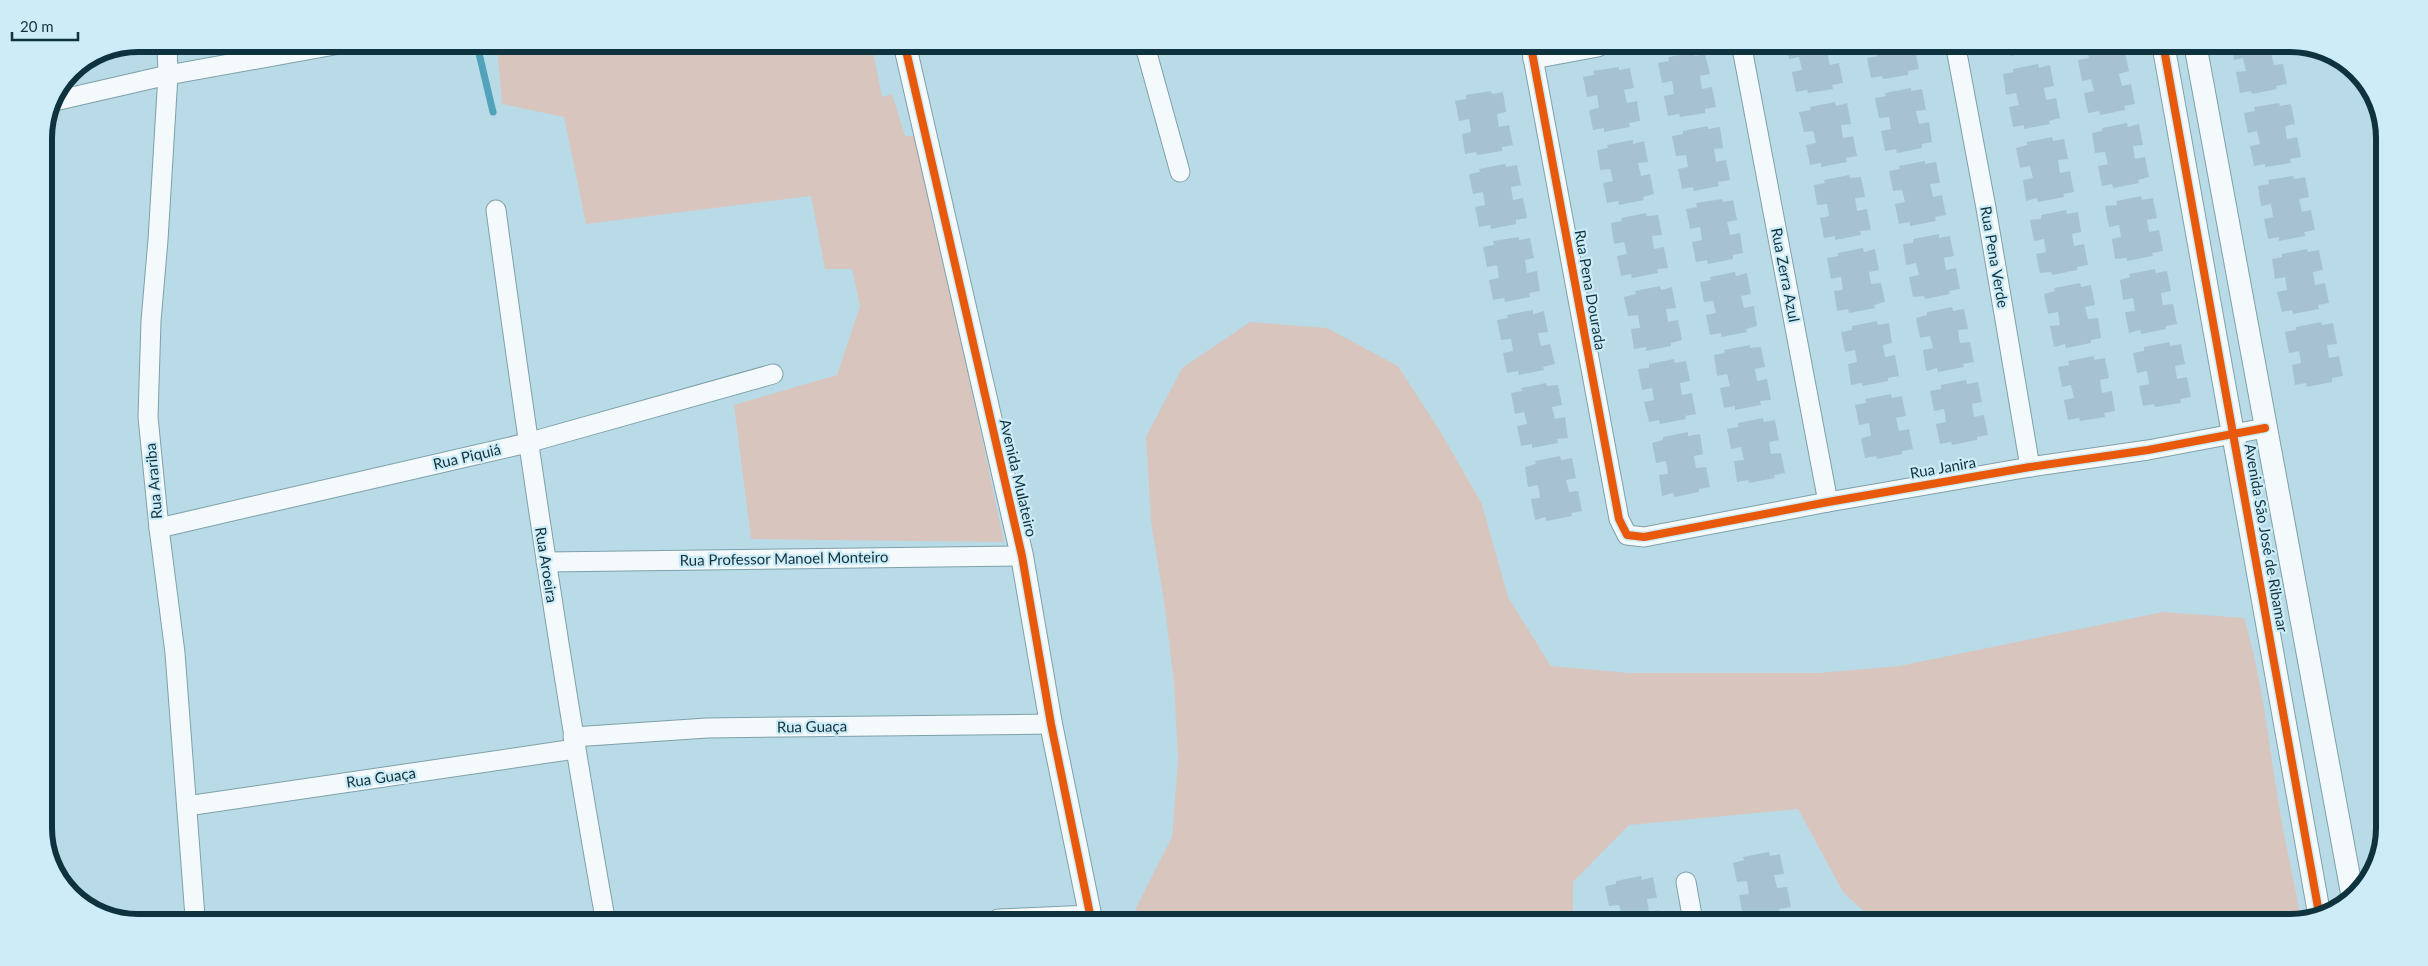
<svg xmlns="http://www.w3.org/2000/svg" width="2428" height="966" viewBox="0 0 2428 966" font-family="Lato,sans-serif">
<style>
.green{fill:#d8c6be}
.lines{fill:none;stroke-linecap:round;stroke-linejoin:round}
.stream{stroke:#51a2ba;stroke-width:7}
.building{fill:#a6c2d1}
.minor-casing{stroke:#7fa0aa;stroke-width:21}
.tertiary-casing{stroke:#7fa0aa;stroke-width:24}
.minor{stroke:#f4fafb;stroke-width:19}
.tertiary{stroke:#f4fafb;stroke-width:22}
.cycleway-casing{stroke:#cdecf7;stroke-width:11}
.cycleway{stroke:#e8590c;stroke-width:8}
.labels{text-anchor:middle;stroke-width:4.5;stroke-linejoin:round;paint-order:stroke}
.street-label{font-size:15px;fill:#0f333e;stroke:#cdecf7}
.rim{fill:none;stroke:#0f333e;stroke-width:6}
</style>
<rect width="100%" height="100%" fill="#b8dbe7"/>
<g class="green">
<polygon points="497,45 806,45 810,53 873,51 882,97 892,94 905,136 918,136 1004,542 751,539 734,405 837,375 860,306 852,269 825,269 811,196 586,224 564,117 502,104"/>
<path d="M1250 322 1327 328 1398 366 1440 431 1482 504 1508 597 1551 666 1629 673H1819L1899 666 2163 612 2244 618C2262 677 2268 738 2278 799 2284 839 2294 879 2301 919L2290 922 1874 921 1843 892 1798 809 1629 825 1573 882V921L1136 920V908L1172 837 1178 760 1174 682 1164 601 1151 522 1146 437 1182 368Z"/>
</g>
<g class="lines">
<polyline class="stream" points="477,45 493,112"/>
</g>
<g class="building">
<polygon points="1787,48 1837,48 1837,50 1827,52 1830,65 1839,63 1843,83 1832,85 1833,89 1808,93 1807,90 1796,92 1792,72 1802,70 1799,57 1789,59"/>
<polygon points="1875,48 1904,48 1905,51 1915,49 1919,69 1908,71 1908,75 1883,79 1882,76 1871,78 1867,58 1877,56"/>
<polygon points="1997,48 2035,48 2036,51 2010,56 2010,52 1999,54"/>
<polygon points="2232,49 2281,49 2281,51 2271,53 2274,65 2283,64 2287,84 2276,86 2277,89 2252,94 2251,91 2240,93 2236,72 2246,71 2243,58 2234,60"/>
<polygon points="2114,50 2114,53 2125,52 2129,71 2119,74 2122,86 2131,84 2135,104 2124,106 2125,110 2100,115 2099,111 2088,113 2084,93 2094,91 2091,79 2082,81 2078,60 2089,58 2088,54"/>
<polygon points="1694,53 1695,56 1705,54 1710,74 1700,76 1702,89 1712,87 1716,107 1705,109 1705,113 1680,117 1679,114 1668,116 1664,96 1674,94 1672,81 1662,83 1658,63 1669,61 1668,57"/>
<polygon points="2038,64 2039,68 2050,65 2054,86 2044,88 2046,100 2056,98 2060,118 2049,121 2050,124 2024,129 2024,125 2013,127 2009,107 2019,105 2016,93 2006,95 2003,74 2013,72 2013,69"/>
<polygon points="1619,67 1619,70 1630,68 1634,88 1624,90 1627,103 1637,101 1640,121 1629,123 1630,127 1604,132 1604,128 1593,130 1589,110 1599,108 1597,95 1587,97 1583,77 1594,75 1593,71"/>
<polygon points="1911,88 1911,91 1922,89 1926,110 1916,111 1919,124 1929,122 1932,142 1922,144 1922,148 1897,153 1896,149 1885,151 1881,131 1891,129 1889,117 1879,118 1875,98 1886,96 1885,93"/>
<polygon points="1491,91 1492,94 1503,92 1506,112 1497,114 1499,127 1509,125 1513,145 1502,147 1502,151 1477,155 1476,152 1465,154 1462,134 1471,132 1469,119 1459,121 1455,101 1466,99 1466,95"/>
<polygon points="1835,102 1836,106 1847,103 1851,124 1841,125 1843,138 1853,136 1857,156 1846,158 1847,162 1821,167 1821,163 1810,165 1806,145 1816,143 1813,131 1804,132 1799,112 1811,110 1810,107"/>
<polygon points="2279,103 2280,106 2291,104 2295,124 2285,126 2287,139 2297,137 2301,157 2290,159 2291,163 2265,167 2265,164 2254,166 2250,146 2260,144 2257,131 2248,133 2244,113 2255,111 2254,107"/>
<polygon points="2127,123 2128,127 2139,124 2143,145 2133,146 2135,159 2145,157 2149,177 2138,180 2139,183 2113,188 2112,184 2102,186 2098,166 2108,164 2105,152 2095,153 2092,133 2102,131 2102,128"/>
<polygon points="1708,126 1708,129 1720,127 1723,148 1714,149 1716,162 1726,160 1730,180 1718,182 1719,186 1694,191 1693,187 1682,189 1678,169 1688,167 1686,155 1676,156 1672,136 1683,134 1683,131"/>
<polygon points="2052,137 2053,141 2064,139 2068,159 2058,160 2060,173 2070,171 2074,192 2063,194 2064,197 2038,202 2037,198 2026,201 2023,180 2033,178 2030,166 2020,168 2016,148 2027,145 2027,142"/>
<polygon points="1633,140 1633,144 1644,141 1648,162 1638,163 1641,176 1650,174 1654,194 1643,197 1644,200 1619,205 1618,201 1607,203 1603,183 1613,181 1610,169 1600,170 1597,150 1608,148 1607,145"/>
<polygon points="1925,161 1925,164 1936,162 1940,183 1930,184 1933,197 1942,195 1946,215 1935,217 1936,221 1910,226 1910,222 1899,224 1895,204 1905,202 1902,190 1893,191 1889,171 1900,169 1899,166"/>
<polygon points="1505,164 1506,167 1517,165 1521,185 1511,187 1513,200 1523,198 1527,218 1516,220 1516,224 1491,229 1490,225 1479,227 1475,207 1485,205 1483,192 1473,194 1469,174 1480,172 1479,169"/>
<polygon points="1849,175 1850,178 1861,177 1865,197 1855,198 1857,211 1867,209 1871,230 1860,231 1861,235 1835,240 1835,236 1824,238 1820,218 1829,216 1827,204 1817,205 1814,185 1825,183 1824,180"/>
<polygon points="2293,176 2294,179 2305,177 2309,197 2299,199 2302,212 2311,210 2315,230 2304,232 2305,236 2279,241 2279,237 2268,239 2264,219 2273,217 2271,204 2261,206 2258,186 2269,184 2268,180"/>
<polygon points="2141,196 2142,200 2153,198 2157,218 2147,220 2149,232 2159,230 2163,251 2152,253 2153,256 2127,261 2127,258 2115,259 2112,239 2121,237 2119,225 2109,227 2105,206 2117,205 2116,201"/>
<polygon points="1722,199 1723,202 1733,200 1737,220 1727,222 1730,235 1740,233 1743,253 1733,255 1733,259 1708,264 1707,260 1696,262 1692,242 1702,240 1700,227 1690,229 1686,209 1697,207 1696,203"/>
<polygon points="2066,210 2067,214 2078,212 2081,232 2072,234 2074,246 2084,244 2088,265 2077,267 2077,270 2052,275 2051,272 2040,273 2036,254 2046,252 2044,239 2034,241 2030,220 2041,219 2041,215"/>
<polygon points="1646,213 1647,216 1658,215 1662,235 1652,236 1654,249 1664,247 1668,268 1657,269 1658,273 1632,278 1631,274 1621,276 1617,256 1627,254 1624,242 1614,244 1611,223 1622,221 1621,218"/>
<polygon points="1939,234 1939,238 1950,236 1954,256 1944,258 1946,270 1956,268 1960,289 1949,291 1950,294 1925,299 1924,296 1913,297 1909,277 1919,275 1916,263 1906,265 1903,244 1913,243 1913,239"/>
<polygon points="1519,237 1519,240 1530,238 1534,258 1525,260 1527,273 1537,271 1540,291 1529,293 1530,297 1505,302 1504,298 1493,300 1489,280 1499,278 1497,265 1487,267 1483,247 1494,245 1493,241"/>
<polygon points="1863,248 1864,252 1875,249 1879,270 1869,272 1871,284 1881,283 1885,302 1874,305 1875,308 1849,313 1848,309 1837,311 1834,291 1843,290 1841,277 1831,279 1827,258 1838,256 1838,253"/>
<polygon points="2307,249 2308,252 2319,250 2323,270 2313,272 2315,285 2325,283 2329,303 2318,305 2319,309 2293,314 2292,310 2282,312 2277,292 2287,290 2285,277 2275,279 2272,259 2282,257 2282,254"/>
<polygon points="2155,269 2156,273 2167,271 2171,291 2161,293 2163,305 2173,304 2177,324 2166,326 2166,329 2141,334 2140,330 2129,333 2125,312 2135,311 2133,298 2123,300 2120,280 2130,277 2129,274"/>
<polygon points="1735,272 1736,276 1747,273 1751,294 1741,296 1744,308 1754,306 1757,326 1746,329 1747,332 1721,337 1721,333 1710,335 1706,315 1716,313 1713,301 1704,302 1700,282 1711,280 1710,277"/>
<polygon points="2080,283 2081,287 2091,285 2095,305 2085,307 2088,319 2098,318 2101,338 2091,340 2091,343 2066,348 2065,344 2054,347 2050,326 2060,325 2058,312 2048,314 2044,294 2055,291 2054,288"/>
<polygon points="1660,286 1661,290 1672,287 1676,308 1666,309 1668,322 1678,320 1682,340 1671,343 1671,346 1646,351 1646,347 1634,349 1631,329 1640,328 1638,315 1628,316 1624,297 1636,294 1635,291"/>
<polygon points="1952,307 1953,311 1964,309 1968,329 1958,330 1960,343 1970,342 1974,362 1963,364 1964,367 1938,372 1937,368 1926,371 1923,350 1933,348 1930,336 1920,338 1916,318 1927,315 1927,312"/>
<polygon points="1533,310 1533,314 1544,311 1548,332 1538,333 1541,346 1550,344 1555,364 1543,367 1544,370 1519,375 1518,371 1507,373 1503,353 1513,351 1511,339 1501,340 1497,320 1508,318 1507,315"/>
<polygon points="1877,321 1878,325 1889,323 1892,343 1883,345 1885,357 1895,355 1899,376 1888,378 1888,381 1863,386 1862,383 1851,385 1848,364 1857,362 1855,350 1845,352 1841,332 1852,330 1852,326"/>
<polygon points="2321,322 2322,325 2333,323 2337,344 2327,345 2329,358 2339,356 2343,376 2332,378 2332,382 2307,387 2306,383 2295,385 2292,365 2301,363 2299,351 2289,353 2285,332 2296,330 2296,327"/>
<polygon points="2169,342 2170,346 2181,344 2185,364 2175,366 2177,379 2187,377 2191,397 2180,399 2181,403 2155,407 2154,404 2143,406 2139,386 2149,384 2147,371 2137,373 2133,353 2144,351 2144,347"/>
<polygon points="1750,345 1750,348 1761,347 1765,367 1755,369 1757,381 1767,379 1771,400 1760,401 1761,405 1735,410 1735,406 1724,408 1720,388 1730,386 1727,374 1717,376 1714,355 1725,353 1724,350"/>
<polygon points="2094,356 2094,360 2105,358 2109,378 2100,380 2102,393 2112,391 2115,411 2104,413 2105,417 2080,421 2079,418 2068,420 2064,400 2074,398 2071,385 2062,387 2058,367 2069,365 2068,361"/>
<polygon points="1674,359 1675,363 1686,361 1690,381 1680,383 1682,395 1692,393 1696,414 1685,416 1686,419 1660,424 1659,420 1649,422 1644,402 1654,400 1652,388 1642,390 1638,369 1649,368 1649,364"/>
<polygon points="1966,380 1967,384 1978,382 1982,402 1972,404 1974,417 1984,415 1988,435 1977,437 1977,440 1952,445 1951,442 1940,444 1936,424 1946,422 1944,409 1934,411 1930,391 1941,389 1941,385"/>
<polygon points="1546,383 1547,386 1558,385 1562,405 1552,407 1555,419 1565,417 1568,438 1557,439 1558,443 1532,448 1532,444 1521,446 1517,426 1527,424 1524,412 1515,414 1511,393 1522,391 1521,388"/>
<polygon points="1891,394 1892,398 1902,396 1906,416 1896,418 1899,431 1909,429 1913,449 1902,451 1902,454 1877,459 1876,456 1865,458 1861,438 1871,436 1869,423 1859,425 1855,405 1866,403 1865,399"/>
<polygon points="1763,418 1764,422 1775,420 1779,440 1769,442 1771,454 1781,453 1785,473 1774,475 1775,478 1749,483 1748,480 1737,482 1734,461 1744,460 1741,447 1731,449 1727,429 1738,427 1738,423"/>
<polygon points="1688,432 1688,436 1700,434 1703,454 1694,456 1696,468 1706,467 1710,487 1699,489 1699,492 1674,497 1673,493 1662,496 1659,475 1668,474 1666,461 1656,463 1652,443 1663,440 1663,437"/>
<polygon points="1560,456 1561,460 1572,458 1576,478 1566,480 1569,492 1578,491 1582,511 1571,513 1572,516 1546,521 1546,517 1535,520 1531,499 1540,498 1538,485 1528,487 1525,467 1536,464 1535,461"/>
<polygon points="1769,852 1770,856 1780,854 1784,874 1774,875 1777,888 1787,887 1791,907 1779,909 1780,912 1755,917 1754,913 1743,916 1739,895 1749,894 1747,881 1737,882 1733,863 1744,860 1743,857"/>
<polygon points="1641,876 1642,880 1653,877 1657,898 1647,899 1649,912 1659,910 1661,921 1609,921 1622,917 1619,905 1609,906 1605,886 1616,884 1616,881"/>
</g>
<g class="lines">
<g class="minor-casing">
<g id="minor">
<polyline points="167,44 168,75 158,240 151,321 148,417 159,528 175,653 195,917"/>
<polyline points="1145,46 1180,172"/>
<polyline points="1531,47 1619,519 1627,535 1644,537 1828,502 2030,467 2148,450 2265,428"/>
<polyline points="1742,48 1828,502"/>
<polyline points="1956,48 1986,208 2030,467"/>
<polyline points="1533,59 1598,47"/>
<polyline points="59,100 168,75 340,44"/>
<path d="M496 210C528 447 563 683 605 918"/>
<polyline points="159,528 527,443 773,374"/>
<polyline points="546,562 1022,556"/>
<polyline points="573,737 707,728 1051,724"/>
<polyline points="187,806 575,749"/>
<polyline points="1686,882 1693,921"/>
<polyline points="998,919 1091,915"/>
</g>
</g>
<g class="tertiary-casing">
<g id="tertiary">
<polyline points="905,46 1022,556 1051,724 1091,919"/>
<polyline points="2164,49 2319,913"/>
<polyline points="2196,49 2352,893"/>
</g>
</g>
<use href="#minor" class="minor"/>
<use href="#tertiary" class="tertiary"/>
<g class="cycleway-casing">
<g id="cycleway">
<polyline points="905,46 1022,556 1051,724 1091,919"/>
<polyline points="1531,47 1619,519 1627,535 1644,537 1828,502 2030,467 2148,450 2265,428"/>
<polyline points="2164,49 2319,913"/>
</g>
</g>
<use href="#cycleway" class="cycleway"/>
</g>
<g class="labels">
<g class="street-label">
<text transform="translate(1994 257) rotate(80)" y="5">Rua Pena Verde</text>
<text transform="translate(1785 275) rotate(79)" y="5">Rua Zerra Azul</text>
<text transform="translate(1590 290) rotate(80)" y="5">Rua Pena Dourada</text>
<text transform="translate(467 457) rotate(-13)" y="5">Rua Piquiá</text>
<text transform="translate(1943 468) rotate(-10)" y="5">Rua Janira</text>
<text transform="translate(1018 478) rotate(77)" y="5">Avenida Mulateiro</text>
<text transform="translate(154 481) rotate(-95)" y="5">Rua Arariba</text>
<text transform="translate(2266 538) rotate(80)" y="5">Avenida São José de Ribamar</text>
<text transform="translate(784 559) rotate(-1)" y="5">Rua Professor Manoel Monteiro</text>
<text transform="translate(546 565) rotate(81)" y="5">Rua Aroeira</text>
<text transform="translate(812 727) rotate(-1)" y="5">Rua Guaça</text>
<text transform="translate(381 778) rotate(-8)" y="5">Rua Guaça</text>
</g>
</g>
<path d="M0 0H2428V966H0ZM138 52H2290A86 86 0 0 1 2376 138V828A86 86 0 0 1 2290 914H138A86 86 0 0 1 52 828V138A86 86 0 0 1 138 52Z" fill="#cdecf7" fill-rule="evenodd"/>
<path class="rim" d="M138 52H2290A86 86 0 0 1 2376 138V828A86 86 0 0 1 2290 914H138A86 86 0 0 1 52 828V138A86 86 0 0 1 138 52Z"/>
<path d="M12 32v8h66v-8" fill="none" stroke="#0f333e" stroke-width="2.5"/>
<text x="20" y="32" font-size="15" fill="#0f333e" stroke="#cdecf7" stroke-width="4" paint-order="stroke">20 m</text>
</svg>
